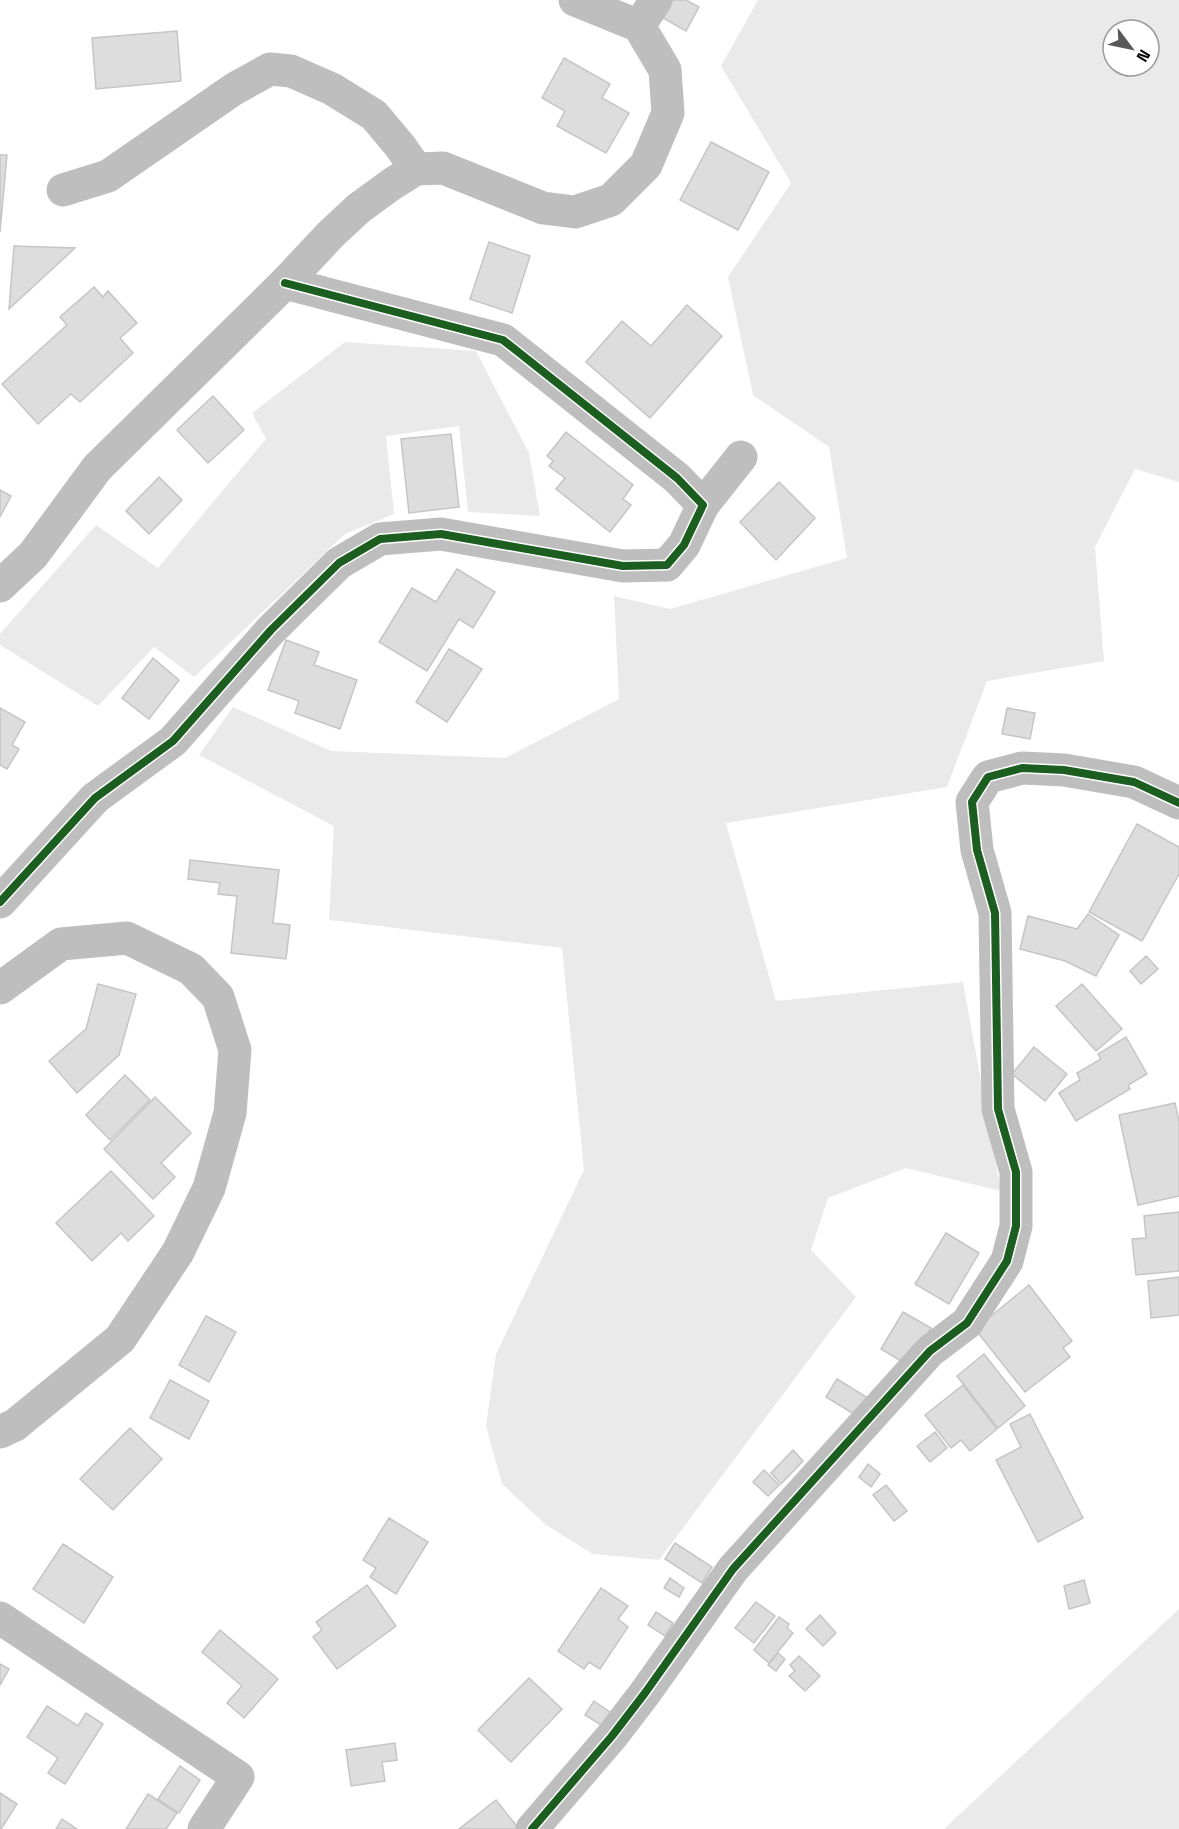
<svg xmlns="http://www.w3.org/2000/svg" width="1179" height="1829" viewBox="0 0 1179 1829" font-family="'Space Grotesk',sans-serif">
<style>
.green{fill:#eaeaea;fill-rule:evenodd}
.building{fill:#ddd;stroke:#c5c5c5;stroke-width:1.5}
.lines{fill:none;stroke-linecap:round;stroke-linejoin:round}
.minor{stroke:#bebebe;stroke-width:33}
.cycleway-casing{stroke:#fff;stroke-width:11}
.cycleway{stroke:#1b5e20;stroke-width:8}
</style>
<rect width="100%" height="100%" fill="#fff"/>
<g class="green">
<path d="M758 0H1179V482L1135 469 1095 547 1104 661 987 681 947 787 726 823 776 1001 963 982 1001 1191 906 1168 828 1198 811 1250 856 1297 659 1560 593 1554 546 1525 502 1484 486 1426 496 1354 584 1170 562 948 329 920 334 826 199 755 233 707 331 751 505 758 619 699 614 596 670 609 847 558 829 447 753 395 728 277 791 183 721 66ZM1113 30H1149V66H1113Z"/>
<polygon points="345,342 476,351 529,453 540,516 468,512 459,426 386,436 394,514 345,534 194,677 154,647 98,706 0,645 0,634 96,525 158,568 266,439 252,413"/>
<polygon points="1179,1609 1179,1829 944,1829"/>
</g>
<g class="building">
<polygon points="673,0 686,0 699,7 686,31 663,18"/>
<polygon points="177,31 181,81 96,89 92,38"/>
<polygon points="564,58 610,84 602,98 629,113 606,153 557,126 565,111 542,98"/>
<polygon points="711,142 769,172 738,230 680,200"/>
<polygon points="0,155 7,155 0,232"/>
<polygon points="489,242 530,256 512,313 470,299"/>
<polygon points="14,246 75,248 9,309"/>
<polygon points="94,287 103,297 108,291 137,323 120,338 133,353 80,402 71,394 38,424 2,384 67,325 60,317"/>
<polygon points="687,305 722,336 650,418 586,362 622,321 651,346"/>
<polygon points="213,396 244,430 208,463 177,430"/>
<polygon points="566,432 633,485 623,499 631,505 610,532 556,489 565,478 549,466 553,461 547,456"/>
<polygon points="451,434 459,507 409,513 401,439"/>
<polygon points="159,477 182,500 149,534 126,511"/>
<polygon points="779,482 815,518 776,560 740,522"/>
<polygon points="0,490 11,496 0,517"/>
<polygon points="457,569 495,592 473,628 459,619 427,671 379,642 412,588 436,602"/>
<polygon points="286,640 319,652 314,665 357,680 340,729 295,713 299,701 268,690"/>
<polygon points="449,649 482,669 447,722 416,702"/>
<polygon points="153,658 179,680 149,719 122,698"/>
<polygon points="0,708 25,722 12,745 19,749 7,769 0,765"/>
<polygon points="1007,708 1035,713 1030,739 1002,734"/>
<polygon points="1137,824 1179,847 1179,874 1142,941 1089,912"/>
<polygon points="190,860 279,870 273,923 290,925 286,959 231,953 237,896 218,894 220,883 188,879"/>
<polygon points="1088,914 1119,935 1096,976 1065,961 1020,949 1028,916 1077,929"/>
<polygon points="1146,956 1158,969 1141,984 1130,971"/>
<polygon points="98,984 136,994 119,1055 77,1093 49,1061 86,1029"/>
<polygon points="1082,984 1122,1029 1096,1051 1056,1006"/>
<polygon points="1126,1037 1147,1074 1128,1085 1130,1089 1076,1121 1059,1093 1080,1080 1077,1073 1101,1059 1098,1054"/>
<polygon points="1034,1047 1067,1074 1045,1101 1012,1074"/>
<polygon points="125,1075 150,1100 110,1140 86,1115"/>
<polygon points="155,1097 191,1133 161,1163 175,1177 153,1199 104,1149"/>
<polygon points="1175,1103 1179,1121 1179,1196 1138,1205 1119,1115"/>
<polygon points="111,1171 154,1216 128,1241 121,1233 92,1261 56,1223"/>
<polygon points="1179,1212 1179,1271 1136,1275 1132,1239 1146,1238 1144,1216"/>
<polygon points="946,1233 979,1253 949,1304 915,1284"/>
<polygon points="1179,1277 1179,1315 1151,1318 1148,1281"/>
<polygon points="1029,1285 1072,1341 1063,1348 1070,1357 1025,1392 975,1329"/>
<polygon points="903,1312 931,1328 909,1366 881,1349"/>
<polygon points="206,1316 236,1332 209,1382 179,1365"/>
<polygon points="984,1354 1025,1406 998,1428 957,1376"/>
<polygon points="837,1379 868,1398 857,1416 826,1397"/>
<polygon points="170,1380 209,1401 189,1439 150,1418"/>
<polygon points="963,1385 997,1429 970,1451 961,1440 951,1448 925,1415"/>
<polygon points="1030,1414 1083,1518 1038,1542 996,1460 1021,1447 1010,1424"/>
<polygon points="130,1428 162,1459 113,1510 80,1479"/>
<polygon points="935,1432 947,1448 930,1462 917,1446"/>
<polygon points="793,1450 803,1461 781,1484 771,1473"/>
<polygon points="868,1464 880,1474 871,1487 859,1477"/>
<polygon points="764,1470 779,1485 768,1496 753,1482"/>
<polygon points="886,1485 907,1511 894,1521 873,1495"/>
<polygon points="389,1518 428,1542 396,1594 370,1577 376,1568 363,1560"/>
<polygon points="675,1543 712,1567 702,1583 665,1559"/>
<polygon points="63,1544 113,1577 84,1623 33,1589"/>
<polygon points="670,1578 684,1588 679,1597 664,1588"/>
<polygon points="1084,1580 1090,1603 1069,1609 1064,1586"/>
<polygon points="367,1585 396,1626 337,1669 313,1637 322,1630 316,1622"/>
<polygon points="601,1588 628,1606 618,1619 628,1627 600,1669 589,1662 584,1669 558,1651"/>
<polygon points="756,1602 775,1616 754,1643 735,1628"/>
<polygon points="656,1612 673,1623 665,1636 648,1625"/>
<polygon points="820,1615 836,1633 823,1646 806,1629"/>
<polygon points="779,1617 789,1624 787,1628 793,1633 769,1663 754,1650"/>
<polygon points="220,1630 278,1679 244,1718 227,1703 242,1686 202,1652"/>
<polygon points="778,1653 785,1659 776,1671 768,1665"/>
<polygon points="799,1656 820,1676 805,1691 789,1676 795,1671 790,1665"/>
<polygon points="0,1664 9,1669 0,1685"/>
<polygon points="529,1678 562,1709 511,1762 478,1730"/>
<polygon points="594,1701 614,1715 606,1728 585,1715"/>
<polygon points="47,1706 78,1726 86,1713 103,1724 65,1784 48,1773 58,1758 27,1737"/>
<polygon points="395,1743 397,1760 382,1762 385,1781 351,1786 346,1750"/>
<polygon points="180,1766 200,1780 179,1813 158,1799"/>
<polygon points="0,1793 17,1804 1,1829 0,1829"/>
<polygon points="148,1794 177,1813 166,1829 126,1829"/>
<polygon points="496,1800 519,1829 459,1829"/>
<polygon points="62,1819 77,1829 56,1829"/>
</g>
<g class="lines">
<g class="minor">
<polyline points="639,26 656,0"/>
<polyline points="63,190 108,176 234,89 270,69 291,71 332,89 374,115 400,146 416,169"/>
<polyline points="703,505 741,457"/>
<polyline points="0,586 33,555 97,468 285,283 331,234 359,208 392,184 416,169 443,168 543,208 575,212 611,200 646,165 668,113 665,70 639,26 575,0"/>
<polyline points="0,902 95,798 173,741 271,630 339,563 380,539 441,534 623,566 667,565 684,545 703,505 677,478 503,340 285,283"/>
<polyline points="0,988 61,944 127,938 191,969 218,997 235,1050 230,1113 209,1188 178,1252 120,1339 15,1425 0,1432"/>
<polyline points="0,1618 238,1777 204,1829"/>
<polyline points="532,1829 612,1736 645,1693 733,1569 930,1351 967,1323 1007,1261 1016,1226 1016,1172 998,1109 995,913 977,850 972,802 988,777 1022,768 1064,770 1134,782 1179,803"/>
</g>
<g class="cycleway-casing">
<g id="cycleway">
<polyline points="0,902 95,798 173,741 271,630 339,563 380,539 441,534 623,566 667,565 684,545 703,505 677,478 503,340 285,283"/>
<polyline points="532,1829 612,1736 645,1693 733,1569 930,1351 967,1323 1007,1261 1016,1226 1016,1172 998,1109 995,913 977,850 972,802 988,777 1022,768 1064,770 1134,782 1179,803"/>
</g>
</g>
<use href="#cycleway" class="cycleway"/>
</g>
<g transform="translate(1131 48) rotate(122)"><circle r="28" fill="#ffffff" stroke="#999999" stroke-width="1.5"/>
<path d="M0-4.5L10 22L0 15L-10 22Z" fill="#595959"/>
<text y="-9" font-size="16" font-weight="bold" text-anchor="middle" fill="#000000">N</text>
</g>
</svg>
